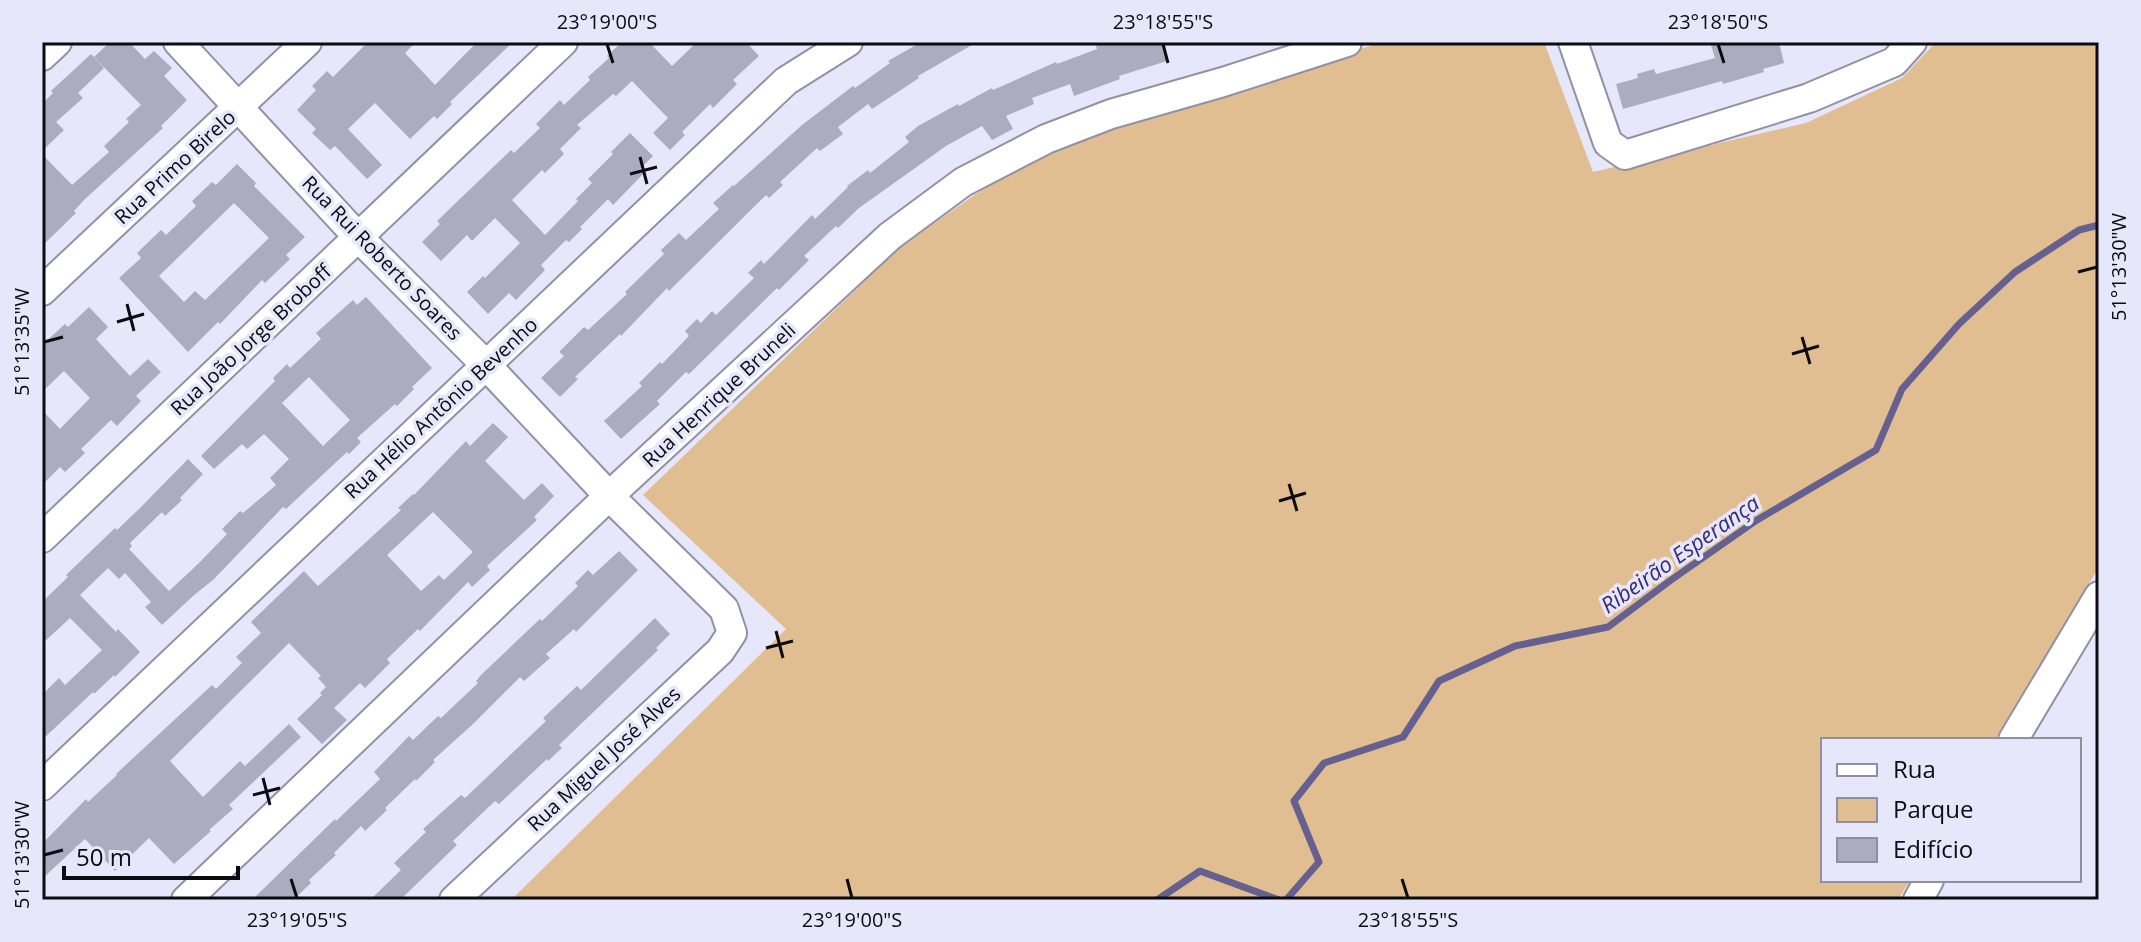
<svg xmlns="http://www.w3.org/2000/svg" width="2141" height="942" viewBox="0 0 2141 942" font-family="'Open Sans',sans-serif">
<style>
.green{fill:#e0be92}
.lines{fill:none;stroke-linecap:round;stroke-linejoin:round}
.stream{stroke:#65608f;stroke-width:7}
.building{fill:#acabbf;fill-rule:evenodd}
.minor-casing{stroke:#9291a4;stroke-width:32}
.minor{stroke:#fff;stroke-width:28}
.ticks{fill:none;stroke:#0c0b12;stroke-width:3}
.labels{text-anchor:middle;stroke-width:7;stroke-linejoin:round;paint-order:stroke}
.street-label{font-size:20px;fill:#0c0b12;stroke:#e7e7fb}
.water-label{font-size:22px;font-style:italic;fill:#3a2a77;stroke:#e7e7fb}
.neatline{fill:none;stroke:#0c0b12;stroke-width:3}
.ticks-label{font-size:20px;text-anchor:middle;fill:#0c0b12}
</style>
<rect width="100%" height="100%" fill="#e7e7fb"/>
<polygon class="green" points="1387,42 1544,42 1593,172 1806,123 1902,78 1936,42 2099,42 2099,567 1995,740 1823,740 1823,880 1910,880 1898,900 511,900 786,629 643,495 901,246 976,194 1051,147 1355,50"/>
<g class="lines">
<g class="stream">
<polyline points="1157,900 1200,871 1279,900"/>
<polyline points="1286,900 1319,862 1294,801 1324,763 1403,737 1439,681 1515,646 1608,627 1671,580 1757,520 1876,450 1902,389 1959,324 2015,272 2079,230 2099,225"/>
</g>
</g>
<g class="building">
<polygon points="110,42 129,42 145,59 154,51 172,68 164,76 187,100 161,126 163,128 85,199 74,211 76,213 42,246 42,154 72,185 109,152 104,146 129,122 126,119 141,105 94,57"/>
<polygon points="368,42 416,42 405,53 435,85 477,42 513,42 450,102 452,104 437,119 434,116 410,139 375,103 348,129 382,165 367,179 335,146 330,150 312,133 316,129 297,110 316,90 312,86 327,71 333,77"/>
<polygon points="622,42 649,42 672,66 697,42 746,42 759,56 733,80 737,84 713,108 710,104 682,132 685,135 670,150 653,133 668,118 632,81 616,96 613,94 577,125 581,128 560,149 564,154 545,173 542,170 512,200 545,235 578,201 576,199 592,183 588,179 613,154 611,152 630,133 653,156 640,169 644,173 613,205 608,199 580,227 582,229 569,242 566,240 541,265 545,270 516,300 509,293 488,314 467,292 483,276 485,278 520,243 495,218 472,241 467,235 441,261 422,242 440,224 437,221 463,196 511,150 514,153 540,128 536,124 560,100 564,105 590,80 588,77 609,58 607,56"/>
<polygon points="921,42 977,42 918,76 919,78 872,109 868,104 838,127 843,134 820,151 817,148 780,182 783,185 769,198 766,195 669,291 667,288 621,336 620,334 575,377 578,379 560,397 541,378 564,356 559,352 584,327 588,330 627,294 625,292 664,254 661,250 679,233 686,240 719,209 713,203 733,185 734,186 802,125 853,86 855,88 890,63 888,61"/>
<polygon points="1095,42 1162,42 1167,61 1119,76 1120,79 1074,96 1070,84 1032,98 1034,104 1006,116 1013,129 992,140 982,126 946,146 859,208 838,228 836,226 804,256 809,260 779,290 777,288 689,374 686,372 657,401 660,404 621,439 604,421 642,386 639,383 660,362 662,364 689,336 685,331 697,319 701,323 712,311 716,315 754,278 748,273 761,260 764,264 812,215 815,219 848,187 847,186 868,170 870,173 909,142 905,137 918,126 958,104 959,106 992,88 993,90 1056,62 1057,64 1097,49"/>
<polygon points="1710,42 1779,42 1784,63 1763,69 1764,72 1723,84 1722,81 1623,109 1616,84 1638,78 1637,74 1654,69 1656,74 1715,58"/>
<polygon points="91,54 104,68 78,93 83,98 56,122 64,130 42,151 42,104 53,93 51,91"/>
<path d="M237 164 256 183 254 186 305 237 286 255 290 259 265 283 262 280 220 324 218 322 188 352 119 278 141 258 137 253 161 230 166 235 196 206 192 201 212 182 216 185ZM234 203 269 238 205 300 195 291 184 302 159 276Z"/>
<path d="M366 297 432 368 412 387 414 389 397 406 395 404 357 438 361 442 349 454 347 452 286 509 283 507 214 579 193 596 162 625 145 607 151 602 125 573 119 579 108 568 80 595 116 632 118 629 140 652 115 677 114 675 94 694 93 692 42 740V695L59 678 65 685 102 650 70 618 42 644V602L68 577 66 575 115 528 117 530 139 509 188 459 203 474 180 498 182 500 165 516 162 512 130 543 132 546 129 549 169 591 199 563 227 534 222 529 240 511 243 513 276 485 270 478 289 459 264 434 247 449 242 444 214 469 201 456 275 381 273 378 287 364 290 368 321 339 316 333 353 300 357 305ZM309 377 350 420 323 446 282 403Z"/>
<polygon points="89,307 108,327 96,339 130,376 148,359 161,372 136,396 141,401 117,426 111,420 81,449 85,453 65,472 60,467 42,485 42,410 60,429 90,398 64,371 42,392 42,345 65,324 68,327"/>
<path d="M493 423 508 437 485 461 524 500 542 483 554 496 534 517 537 520 487 566 490 570 472 587 468 582 420 631 418 629 387 659 390 663 365 688 360 683 334 708 347 720 322 744 297 719 322 695 320 693 326 687 318 678 321 676 289 643 170 761 203 797 240 761 245 766 289 724 301 737 229 805 233 809 209 830 211 831 174 864 149 838 115 871 85 839 42 879V844L86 799 88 802 117 775 116 774 212 685 216 689 242 663 236 657 261 633 251 622 304 571 318 586 401 510 398 508 413 494 414 495 466 441 470 446ZM433 512 473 552 444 580 439 575 421 591 387 555Z"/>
<polygon points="619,551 638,570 576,632 574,629 546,654 550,658 524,681 520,677 472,725 433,760 435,762 416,781 415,779 385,808 387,810 365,831 361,826 334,853 336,855 309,880 311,883 293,900 252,900 335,819 336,821 380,779 374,772 409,736 413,740 438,716 441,718 478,683 476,681 481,675 540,619 542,621 578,586 575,583 588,570 593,575"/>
<polygon points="655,618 670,634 656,648 658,650 559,745 562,748 548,761 547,759 499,804 495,801 453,841 457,845 400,900 370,900 401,870 394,863 426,832 423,829 461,795 465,798 546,721 543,718 577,686 581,690"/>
</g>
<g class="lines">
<g class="minor-casing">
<g id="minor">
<polyline points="178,42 359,238 486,365 609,496 724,609 732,633 720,651 454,900"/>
<polyline points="1573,42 1608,143 1625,155 1809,98 1894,62 1912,42"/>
<polyline points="42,56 57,42"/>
<polyline points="42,291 307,42"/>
<polyline points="42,538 563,42"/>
<polyline points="2013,740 2099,596"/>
<polyline points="42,786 786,81 848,42"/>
<polyline points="186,900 609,496 890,236 963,182 1046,139 1111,114 1223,82 1347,42"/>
<polyline points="1918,900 1929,880"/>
</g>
</g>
<use href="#minor" class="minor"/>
</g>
<path class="ticks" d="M607 44 613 63M1163 44 1168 63M1718 44 1724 63M640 157 647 184M630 174 657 167M2078 272 2097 267M127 304 134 331M117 322 144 314M1802 337 1810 364M44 342 63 337M1792 354 1819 346M1289 484 1297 511M1279 501 1306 493M776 631 783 658M766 648 793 641M263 778 270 805M253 795 280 788M44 855 63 850M291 879 297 898M847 879 852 898M1402 879 1408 898"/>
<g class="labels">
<g class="street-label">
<text transform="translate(175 167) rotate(-43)" y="7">Rua Primo Birelo</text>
<text transform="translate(382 258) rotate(46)" y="7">Rua Rui Roberto Soares</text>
<text transform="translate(251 340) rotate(-43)" y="7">Rua João Jorge Broboff</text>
<text transform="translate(719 395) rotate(-43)" y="7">Rua Henrique Bruneli</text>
<text transform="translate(441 408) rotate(-43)" y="7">Rua Hélio Antônio Bevenho</text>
<text transform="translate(604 759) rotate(-43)" y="7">Rua Miguel José Alves</text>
</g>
<g class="water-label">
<text transform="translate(1680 554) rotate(-35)" y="8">Ribeirão Esperança</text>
</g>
</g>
<rect width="2141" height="942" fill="none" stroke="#e7e7fb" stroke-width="88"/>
<rect x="1821" y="738" width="260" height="144" fill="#e7e7fb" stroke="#8f8f9e" stroke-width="2"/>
<rect x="1837" y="764" width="40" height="12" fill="#ffffff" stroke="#8f8f9e" stroke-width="2"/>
<text x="1893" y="778" font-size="24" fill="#0c0b12">Rua</text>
<rect x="1837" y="798" width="40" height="24" fill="#e0be92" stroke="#8f8f9e" stroke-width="2"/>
<text x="1893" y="818" font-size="24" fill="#0c0b12">Parque</text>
<rect x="1837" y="838" width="40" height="24" fill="#acabbf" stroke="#8f8f9e" stroke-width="2"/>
<text x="1893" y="858" font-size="24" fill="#0c0b12">Edifício</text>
<path d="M64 866v12h174v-12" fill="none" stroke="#0c0b12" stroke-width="4"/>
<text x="76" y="866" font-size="24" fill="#0c0b12" stroke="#e7e7fb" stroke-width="6" paint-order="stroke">50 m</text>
<rect x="44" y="44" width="2053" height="854" class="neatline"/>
<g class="ticks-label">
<text x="607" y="29">23°19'00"S</text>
<text x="1163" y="29">23°18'55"S</text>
<text x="1718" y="29">23°18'50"S</text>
<text transform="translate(2119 267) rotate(-90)" y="7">51°13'30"W</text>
<text transform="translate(22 342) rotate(-90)" y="7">51°13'35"W</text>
<text transform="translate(22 855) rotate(-90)" y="7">51°13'30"W</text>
<text x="297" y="927">23°19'05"S</text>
<text x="852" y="927">23°19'00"S</text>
<text x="1408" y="927">23°18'55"S</text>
</g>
</svg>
